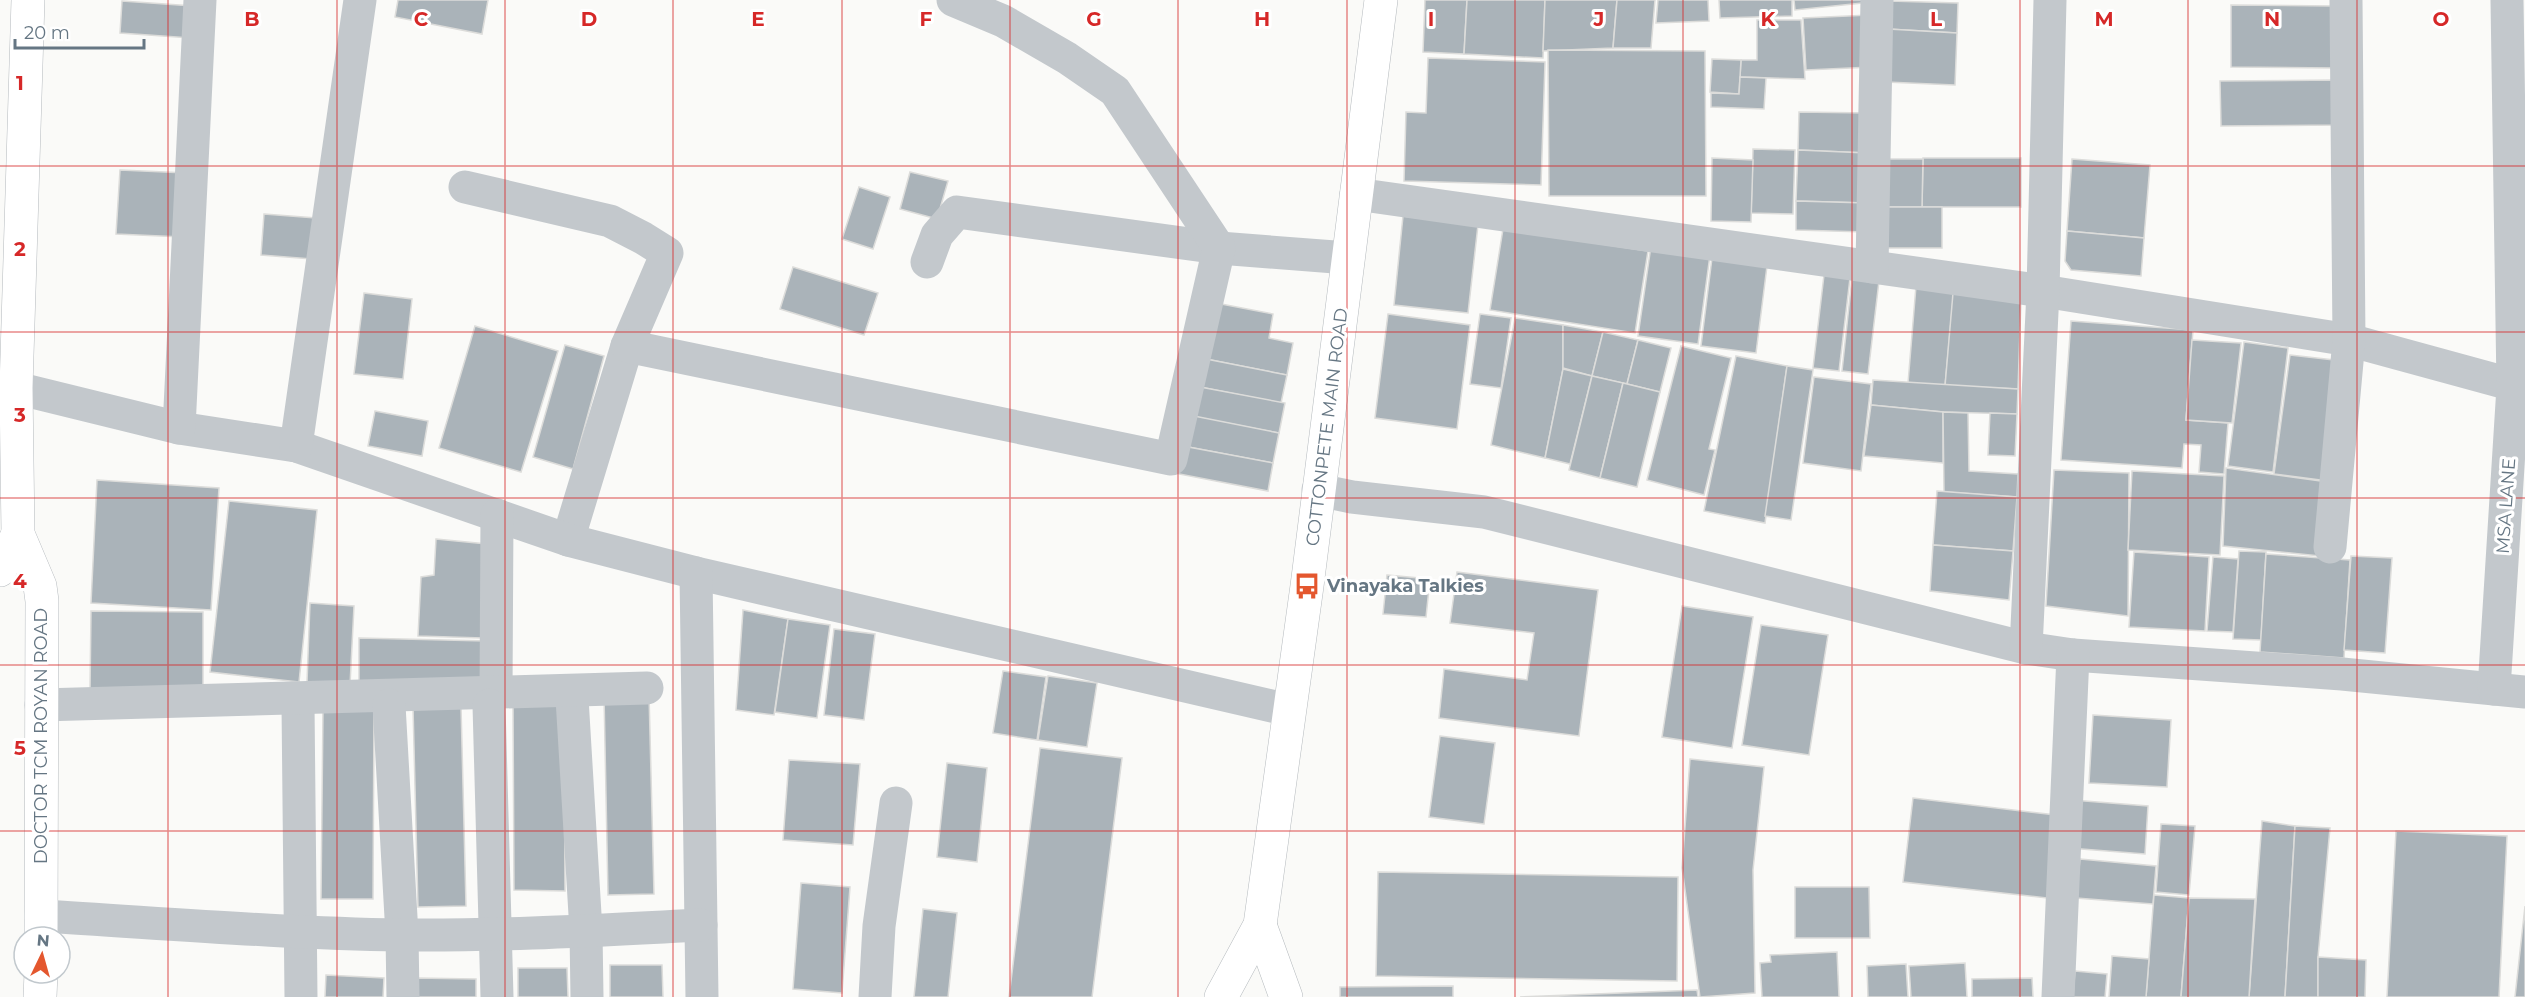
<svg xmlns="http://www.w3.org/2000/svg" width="2525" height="997" viewBox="0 0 2525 997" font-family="Montserrat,sans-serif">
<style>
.building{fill:#aab3b9;stroke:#dcdcda;stroke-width:1.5}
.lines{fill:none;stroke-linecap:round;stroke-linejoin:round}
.major-casing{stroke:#b5babe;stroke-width:34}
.minor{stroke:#c3c8cc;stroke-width:33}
.major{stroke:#fff;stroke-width:33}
.grid{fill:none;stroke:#d62828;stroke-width:1.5;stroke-opacity:0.55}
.labels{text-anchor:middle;stroke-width:6;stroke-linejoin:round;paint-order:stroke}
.street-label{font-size:18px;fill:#657683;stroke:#fff}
.poi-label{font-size:18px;font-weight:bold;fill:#657683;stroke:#fff;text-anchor:start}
.grid-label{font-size:20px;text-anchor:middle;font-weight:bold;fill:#d62828;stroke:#fff;stroke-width:6;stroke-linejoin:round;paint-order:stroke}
</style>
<rect width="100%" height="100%" fill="#fafaf8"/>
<g class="building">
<polygon points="398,0 488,0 482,34 395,17"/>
<polygon points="1425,0 1467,0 1464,54 1423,52"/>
<polygon points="1467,0 1545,0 1543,58 1464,54"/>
<polygon points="1545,0 1617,0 1613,48 1543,51"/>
<polygon points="1617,0 1655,0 1651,48 1613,48"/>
<polygon points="1658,0 1708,0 1709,21 1656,23"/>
<polygon points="1719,0 1792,0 1792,16 1720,18"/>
<polygon points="1794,0 1872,0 1872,2 1795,10"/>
<polygon points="122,1 193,6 191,38 120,33"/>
<polygon points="1889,1 1958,3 1957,33 1888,29"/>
<polygon points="2231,5 2334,6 2334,68 2231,67"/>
<polygon points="1870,15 1872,67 1806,70 1803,18"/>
<polygon points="1757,20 1801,20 1805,79 1740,77 1741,60 1757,60"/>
<polygon points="1888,29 1957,33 1955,85 1886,82"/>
<polygon points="1548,50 1705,51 1706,196 1549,196"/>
<polygon points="1428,58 1545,62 1541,185 1404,181 1406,112 1426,113"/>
<polygon points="1712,59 1741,60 1739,94 1710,92"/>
<polygon points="1740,77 1766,78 1764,109 1711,107 1711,93 1739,94"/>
<polygon points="2338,80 2339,125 2221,126 2220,81"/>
<polygon points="1799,112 1868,113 1867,153 1798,150"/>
<polygon points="1753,149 1795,150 1793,214 1751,213"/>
<polygon points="1798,150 1867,153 1865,203 1796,201"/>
<polygon points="1712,158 1753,160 1751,222 1711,221"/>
<polygon points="1923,158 2021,158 2021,207 1922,207"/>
<polygon points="1884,159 1923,159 1922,207 1884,207"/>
<polygon points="2072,159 2150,165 2144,238 2067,231"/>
<polygon points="120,170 187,173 183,237 116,234"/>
<polygon points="910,172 948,181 937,219 900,209"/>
<polygon points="859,187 890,197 873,249 842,239"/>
<polygon points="1796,201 1867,203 1866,232 1796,230"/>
<rect x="1884" y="207" width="58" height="41"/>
<polygon points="264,214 316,218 312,259 261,255"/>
<polygon points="1403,216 1478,225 1468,313 1394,305"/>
<polygon points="1503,229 1648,251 1635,333 1490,310"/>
<polygon points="2067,231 2144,238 2141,276 2071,270 2065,261"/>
<polygon points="1651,246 1710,255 1698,344 1638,336"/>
<polygon points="1712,258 1767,266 1756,353 1701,346"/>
<polygon points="793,267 878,293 864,335 780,309"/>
<polygon points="1824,275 1850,278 1839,371 1813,368"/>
<polygon points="1852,278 1879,281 1868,374 1842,371"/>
<polygon points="1916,286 1954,289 1945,386 1908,383"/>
<polygon points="364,293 412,299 403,379 354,374"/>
<polygon points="1953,293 2021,300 2018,389 1945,386"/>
<polygon points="1216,303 1273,314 1269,338 1293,343 1287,375 1206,359"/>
<polygon points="1388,314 1470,325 1457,429 1375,418"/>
<polygon points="1480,314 1511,318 1501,388 1470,384"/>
<polygon points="1515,318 1563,325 1563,369 1545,458 1491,445"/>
<polygon points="2071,321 2193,330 2186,420 2228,423 2224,474 2199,472 2201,445 2184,444 2182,468 2061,460"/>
<polygon points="1563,325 1603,332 1592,376 1563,368"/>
<polygon points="475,326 558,351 521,472 439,448"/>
<polygon points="1603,332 1638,340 1627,384 1592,376"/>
<polygon points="1638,340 1671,348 1660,392 1627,384"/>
<polygon points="2192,340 2241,343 2232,423 2186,420"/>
<polygon points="2244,342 2288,348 2273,472 2228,466"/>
<polygon points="565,345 604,356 573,469 533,457"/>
<polygon points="1681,346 1731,358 1709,449 1715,450 1704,495 1647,480"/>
<polygon points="2290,355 2343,361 2328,481 2274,474"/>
<polygon points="1736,356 1787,366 1765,523 1704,511"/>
<polygon points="1206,359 1287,375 1281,403 1200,387"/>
<polygon points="1787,366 1813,370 1791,520 1765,516"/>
<polygon points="1563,369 1592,376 1570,464 1545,458"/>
<polygon points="1592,376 1623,383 1600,478 1569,470"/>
<polygon points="1814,377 1871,384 1861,471 1803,463"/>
<polygon points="1873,380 2018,389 2017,414 1943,412 1871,405"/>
<polygon points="1623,383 1660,392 1637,487 1600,478"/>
<polygon points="1200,387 1285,403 1279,433 1195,417"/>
<polygon points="1871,405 1943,412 1943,463 1864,456"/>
<polygon points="375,411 428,421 422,456 368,446"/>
<polygon points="1943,412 1968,413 1969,471 2018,474 2017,497 1944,492"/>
<polygon points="1990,413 2017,414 2015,456 1988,455"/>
<polygon points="1189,415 1279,433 1273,463 1183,446"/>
<polygon points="1183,446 1273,463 1268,491 1174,473"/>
<polygon points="2226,468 2328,482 2320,556 2223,546"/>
<polygon points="2054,470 2129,473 2128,616 2046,606"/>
<polygon points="2132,471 2224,476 2220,555 2128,550"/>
<polygon points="97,480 219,488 211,610 91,603"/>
<polygon points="1937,491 2017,497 2013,551 1933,545"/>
<polygon points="229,501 317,510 299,682 210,672"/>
<polygon points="436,539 487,544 483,638 418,636 421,577 434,575"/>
<polygon points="1933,545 2013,551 2009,600 1930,591"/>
<polygon points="2239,551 2266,552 2261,640 2233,639"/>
<polygon points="2134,552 2209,557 2205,631 2129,627"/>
<polygon points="2266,554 2350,560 2344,658 2260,652"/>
<polygon points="2351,556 2392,558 2385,653 2344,650"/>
<polygon points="2213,557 2238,559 2233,632 2207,631"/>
<polygon points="1457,572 1598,590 1579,736 1439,718 1444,669 1527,680 1534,633 1450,623"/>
<polygon points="1387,575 1430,579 1426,617 1383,614"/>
<polygon points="310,603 354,606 350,685 307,682"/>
<polygon points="1682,606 1753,617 1732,748 1662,737"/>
<polygon points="743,610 788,619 774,715 736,710"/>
<polygon points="91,611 203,612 203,692 90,691"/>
<polygon points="788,619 830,625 817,718 775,712"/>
<polygon points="1761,625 1828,635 1809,755 1742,745"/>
<polygon points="834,629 875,634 864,720 824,715"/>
<polygon points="359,638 487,641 486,685 359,683"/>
<polygon points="1003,671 1046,677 1037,740 993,733"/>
<polygon points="1048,676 1097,683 1087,747 1038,740"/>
<polygon points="649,694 654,894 608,895 604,695"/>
<polygon points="513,703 564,703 565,891 514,890"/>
<polygon points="461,706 466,906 418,907 413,707"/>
<polygon points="323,709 374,709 373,899 321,899"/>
<polygon points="2093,715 2171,720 2167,787 2089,783"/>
<polygon points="1440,736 1495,743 1484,824 1429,817"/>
<polygon points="1040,748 1122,758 1092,997 1009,997"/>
<polygon points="1690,759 1764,767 1753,870 1755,993 1700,997 1682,868"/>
<polygon points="789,760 860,764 853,845 783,840"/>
<polygon points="947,763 987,768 977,862 937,857"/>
<polygon points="1913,798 2056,815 2047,898 1903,882"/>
<polygon points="2072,800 2148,806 2145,854 2069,848"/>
<polygon points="2262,821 2295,826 2285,997 2249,997"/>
<polygon points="2161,824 2195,826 2189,895 2156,892"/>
<polygon points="2295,826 2330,828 2318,957 2318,997 2285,997"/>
<polygon points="2396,831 2507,836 2499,997 2387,997"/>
<polygon points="2080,859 2156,866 2153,904 2076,898"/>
<polygon points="1378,872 1678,877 1677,981 1376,976"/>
<polygon points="801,883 850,887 842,993 793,989"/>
<polygon points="1795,887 1869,887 1870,938 1795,938"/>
<polygon points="2154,895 2189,898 2181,997 2146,997"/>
<polygon points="2189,898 2255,899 2249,997 2181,997"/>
<polygon points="2525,906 2525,997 2515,997"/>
<polygon points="923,909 957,913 948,997 914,997"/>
<polygon points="1837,952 1839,997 1762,997 1760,963 1771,962 1770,955"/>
<polygon points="2112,956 2149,959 2146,997 2109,997"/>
<polygon points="2318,957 2366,960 2365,997 2318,997"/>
<polygon points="1965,963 1967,997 1911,997 1909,966"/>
<polygon points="1906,964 1908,997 1868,997 1867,966"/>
<polygon points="610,965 662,965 663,997 610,997"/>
<polygon points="518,968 567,968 568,997 518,997"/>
<polygon points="2075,971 2107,974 2105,997 2073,997"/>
<polygon points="326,975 384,978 383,997 325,997"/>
<polygon points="416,978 476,979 476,997 416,997"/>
<polygon points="2032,978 2033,997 1972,997 1972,979"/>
<polygon points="1453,986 1453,997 1340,997 1340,987"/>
<polygon points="1697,990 1698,997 1520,997"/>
</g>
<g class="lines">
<g class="major-casing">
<g id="major">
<polyline points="28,0 16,388 18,534 40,586 42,601 41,937"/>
<polyline points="0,570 18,534"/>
<polyline points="1260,925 1286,997"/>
<polyline points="40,997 41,973"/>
<polyline points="1221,997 1260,925 1307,586 1381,0"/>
</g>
</g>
<g class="minor">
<polyline points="465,187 610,221 643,238 667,253 627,346 568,540"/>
<polyline points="1356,194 2043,291 2349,340 2525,388"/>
<polyline points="927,262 937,235 957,212 1219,248 1348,258"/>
<polyline points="1872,267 1877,0"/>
<polyline points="627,346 1171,459 1219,248 1115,91 1067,58 1003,21 953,0"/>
<polyline points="0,384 179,428 296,446 568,540 696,573 1289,710"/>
<polyline points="179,428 200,0"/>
<polyline points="296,446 360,0"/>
<polyline points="1318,490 1352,497 1484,512 2026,648 2073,655 2342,674 2525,692"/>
<polyline points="2330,547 2349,340 2346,0"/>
<polyline points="696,573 702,997"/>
<polyline points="2026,648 2043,291 2050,0"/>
<polyline points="2494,689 2513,387 2507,0"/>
<polyline points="496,692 497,515"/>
<polyline points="572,698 586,931 587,997"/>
<polyline points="298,704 301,997"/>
<polyline points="41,705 647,688"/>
<polyline points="389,705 402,935 403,997"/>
<polyline points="489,705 497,997"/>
<path d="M41 916C161 923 281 933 401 935 501 936 601 930 701 925"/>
<polyline points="875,997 879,926 896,803"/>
<polyline points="2058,997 2073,655"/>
</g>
<use href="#major" class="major"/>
</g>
<path class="grid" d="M168 0V997M337 0V997M505 0V997M673 0V997M842 0V997M1010 0V997M1178 0V997M1347 0V997M1515 0V997M1683 0V997M1852 0V997M2020 0V997M2188 0V997M2357 0V997M0 166H2525M0 332H2525M0 498H2525M0 665H2525M0 831H2525"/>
<defs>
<g id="bus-bare" transform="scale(2.07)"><path d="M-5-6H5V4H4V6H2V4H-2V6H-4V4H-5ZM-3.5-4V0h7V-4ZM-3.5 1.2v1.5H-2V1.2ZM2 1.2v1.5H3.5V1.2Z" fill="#e4572e" stroke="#fff" stroke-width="2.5" paint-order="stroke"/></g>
</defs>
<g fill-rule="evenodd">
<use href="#bus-bare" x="1307" y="586"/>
</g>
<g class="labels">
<g class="street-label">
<text transform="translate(1327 427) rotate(-83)" y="6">COTTONPETE MAIN ROAD</text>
<text transform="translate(2506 506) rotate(-86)" y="6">MSA LANE</text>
<text transform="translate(41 736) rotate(-90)" y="6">DOCTOR TCM ROYAN ROAD</text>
</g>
<g class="poi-label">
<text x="1327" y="592">Vinayaka Talkies</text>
</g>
</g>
<g class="grid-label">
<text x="252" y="26">B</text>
<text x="421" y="26">C</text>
<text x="589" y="26">D</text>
<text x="758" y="26">E</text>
<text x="926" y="26">F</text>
<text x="1094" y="26">G</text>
<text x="1262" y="26">H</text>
<text x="1431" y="26">I</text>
<text x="1599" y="26">J</text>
<text x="1768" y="26">K</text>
<text x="1936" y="26">L</text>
<text x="2104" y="26">M</text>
<text x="2272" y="26">N</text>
<text x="2441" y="26">O</text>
<text x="20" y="90">1</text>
<text x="20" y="256">2</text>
<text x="20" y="422">3</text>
<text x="20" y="588">4</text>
<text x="20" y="755">5</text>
</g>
<g transform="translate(42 955) rotate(5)"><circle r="28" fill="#ffffff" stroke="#c1c8cd" stroke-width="1.5"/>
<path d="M0-4.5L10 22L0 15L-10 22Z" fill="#e4572e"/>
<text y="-9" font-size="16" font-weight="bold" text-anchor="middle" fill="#657683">N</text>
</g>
<path d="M15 39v9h129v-9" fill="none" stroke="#657683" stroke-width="3"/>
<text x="24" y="39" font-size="18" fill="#657683" stroke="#ffffff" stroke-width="4.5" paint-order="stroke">20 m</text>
</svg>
